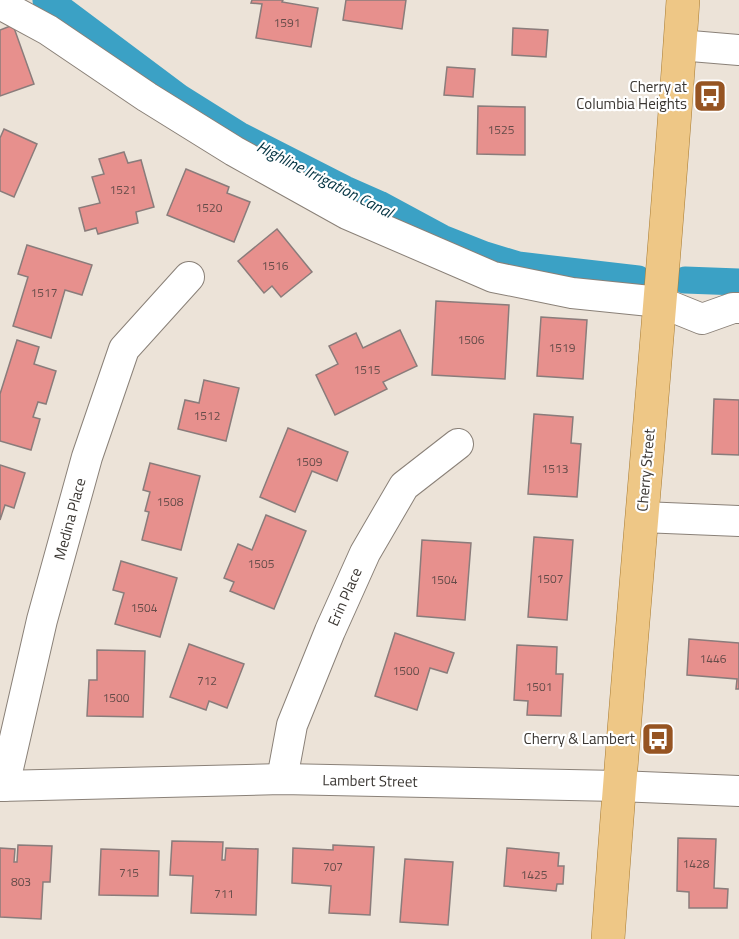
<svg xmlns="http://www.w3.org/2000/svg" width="739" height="939" viewBox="0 0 739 939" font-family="'Titillium Web',sans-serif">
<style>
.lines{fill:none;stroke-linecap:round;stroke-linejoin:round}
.canal{stroke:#3ba1c5;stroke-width:27}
.building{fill:#e7908d;stroke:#8a7c7b;stroke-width:1.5}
.minor-casing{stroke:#8a8178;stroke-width:32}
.major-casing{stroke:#a87c34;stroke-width:34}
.minor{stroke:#fff;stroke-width:30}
.major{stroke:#eec786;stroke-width:33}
.labels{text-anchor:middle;stroke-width:4.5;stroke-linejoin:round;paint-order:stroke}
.number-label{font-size:12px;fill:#654c49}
.poi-label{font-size:15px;fill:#3a3632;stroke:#fff;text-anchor:end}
.street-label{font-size:15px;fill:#3a3632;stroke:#fff}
.water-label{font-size:16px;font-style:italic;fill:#033342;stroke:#fff}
</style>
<rect width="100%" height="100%" fill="#ece3d8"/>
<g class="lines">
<g class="canal">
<polyline points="46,0 57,6 180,98 239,135 345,189 379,204 442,238 485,255 518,265 638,279"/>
<polyline points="685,280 739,282"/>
</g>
</g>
<g class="building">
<polygon points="252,0 283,0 282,2 318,8 311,47 256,38 262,4 251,3"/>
<polygon points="346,0 406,0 402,29 343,20"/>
<polygon points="13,25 34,84 0,96 0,30"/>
<polygon points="513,28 548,30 546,57 512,55"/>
<polygon points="447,67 475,69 473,97 444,95"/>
<polygon points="478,106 525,107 525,155 477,154"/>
<polygon points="4,129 37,144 14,197 0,191 0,138"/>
<polygon points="124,152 128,163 141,160 154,207 136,212 138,223 98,234 96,228 85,231 79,208 100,203 92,177 104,174 99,159"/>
<polygon points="186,169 229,187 227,193 250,202 234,242 167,215"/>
<polygon points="277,229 312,272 281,297 272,286 264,293 238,261"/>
<polygon points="27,245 92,265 82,295 65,290 51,338 13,326 28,277 18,274"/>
<polygon points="436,301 509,305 505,379 432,375"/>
<polygon points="541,317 587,320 583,379 537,376"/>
<polygon points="400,330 417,366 383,382 387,389 335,415 316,375 338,364 329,346 356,333 363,348"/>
<polygon points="17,340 39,347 34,364 56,371 46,404 38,402 33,417 40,419 31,450 0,441 0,394"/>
<polygon points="204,380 239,388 226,441 178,429 185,400 199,403"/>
<polygon points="714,399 739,400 739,455 712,454"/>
<polygon points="534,414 573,417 571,443 581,444 577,497 528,494"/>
<polygon points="288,428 348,452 337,481 312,471 295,512 260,497"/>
<polygon points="150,463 200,476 181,550 142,540 149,512 145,511 150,492 143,490"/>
<polygon points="0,465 25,473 14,508 5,505 0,520"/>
<polygon points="266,515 306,531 274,609 230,591 234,582 224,578 238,544 252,550"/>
<polygon points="534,537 573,540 567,620 528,617"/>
<polygon points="422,540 471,543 465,620 417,616"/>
<polygon points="121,561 177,578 160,637 115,624 124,593 113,590"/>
<polygon points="395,633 454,653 447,673 430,668 417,710 375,696"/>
<polygon points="689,639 739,643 739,689 736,689 737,679 687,675"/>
<polygon points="189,644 244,664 227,708 209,701 206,710 170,697"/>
<polygon points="517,645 557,647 556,674 563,674 561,716 527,715 528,701 514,700"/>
<polygon points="97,650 145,651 143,717 87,716 89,680 97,680"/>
<polygon points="678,838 716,839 714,888 728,889 727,908 689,908 689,892 677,891"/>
<polygon points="172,841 223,842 222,860 225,860 226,848 258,849 256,915 191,913 193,876 170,875"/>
<polygon points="18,845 52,846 50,882 43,882 41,919 0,917 0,848 15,849 14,862 17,862"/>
<polygon points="333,845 374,847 370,915 329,913 331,886 292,883 293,848 333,850"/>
<polygon points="507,848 559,853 558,866 564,866 563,884 557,884 556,891 504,886"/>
<polygon points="101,849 159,851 158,896 99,895"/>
<polygon points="405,859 453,862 448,925 400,922"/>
</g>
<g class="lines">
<g class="minor-casing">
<g id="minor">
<polyline points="0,4 48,30 147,97 234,151 347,214 493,277 572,293 660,302 702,319 733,308 739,308"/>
<polyline points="679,45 739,50"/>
<polyline points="642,517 739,521"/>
<polyline points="282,779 292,725 330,631 365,553 404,486 458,444"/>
<polyline points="0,786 282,779 618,786 739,791"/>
<polyline points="4,786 42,620 87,457 124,349 189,277"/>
</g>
</g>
<g class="major-casing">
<path id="major" d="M608 939C630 626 662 313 683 0"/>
</g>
<use href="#minor" class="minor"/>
<use href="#major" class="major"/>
</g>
<defs>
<g id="bus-square" transform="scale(1.725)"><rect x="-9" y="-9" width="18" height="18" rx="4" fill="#965422" stroke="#fff"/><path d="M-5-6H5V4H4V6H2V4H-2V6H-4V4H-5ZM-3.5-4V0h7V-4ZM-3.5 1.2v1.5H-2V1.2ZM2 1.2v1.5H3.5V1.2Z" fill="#fff"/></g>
</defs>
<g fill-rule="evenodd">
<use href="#bus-square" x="710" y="96"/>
<use href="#bus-square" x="658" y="739"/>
</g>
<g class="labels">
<g class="number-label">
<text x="287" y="27">1591</text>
<text x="501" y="134">1525</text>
<text x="123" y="194">1521</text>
<text x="209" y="212">1520</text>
<text x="275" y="270">1516</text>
<text x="44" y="297">1517</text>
<text x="471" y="344">1506</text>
<text x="562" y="352">1519</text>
<text x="367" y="374">1515</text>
<text x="207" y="420">1512</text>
<text x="309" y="466">1509</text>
<text x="555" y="473">1513</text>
<text x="170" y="506">1508</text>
<text x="261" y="568">1505</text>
<text x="550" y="583">1507</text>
<text x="444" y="584">1504</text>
<text x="144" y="612">1504</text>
<text x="713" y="663">1446</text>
<text x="406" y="675">1500</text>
<text x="207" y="685">712</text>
<text x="539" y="691">1501</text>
<text x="116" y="702">1500</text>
<text x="696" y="868">1428</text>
<text x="333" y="871">707</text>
<text x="129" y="877">715</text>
<text x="534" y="879">1425</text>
<text x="21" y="886">803</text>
<text x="224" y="898">711</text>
</g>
<g class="poi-label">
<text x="687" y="92">Cherry at<tspan x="687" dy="17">Columbia Heights</tspan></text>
<text x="635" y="744">Cherry &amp; Lambert</text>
</g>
<g class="street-label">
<text transform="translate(646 470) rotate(-85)" y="5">Cherry Street</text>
<text transform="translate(70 519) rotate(-75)" y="5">Medina Place</text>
<text transform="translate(345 597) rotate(-66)" y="5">Erin Place</text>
<text transform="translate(370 781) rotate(1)" y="5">Lambert Street</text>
</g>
<g class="water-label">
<text transform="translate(325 179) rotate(27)" y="6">Highline Irrigation Canal</text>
</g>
</g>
</svg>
